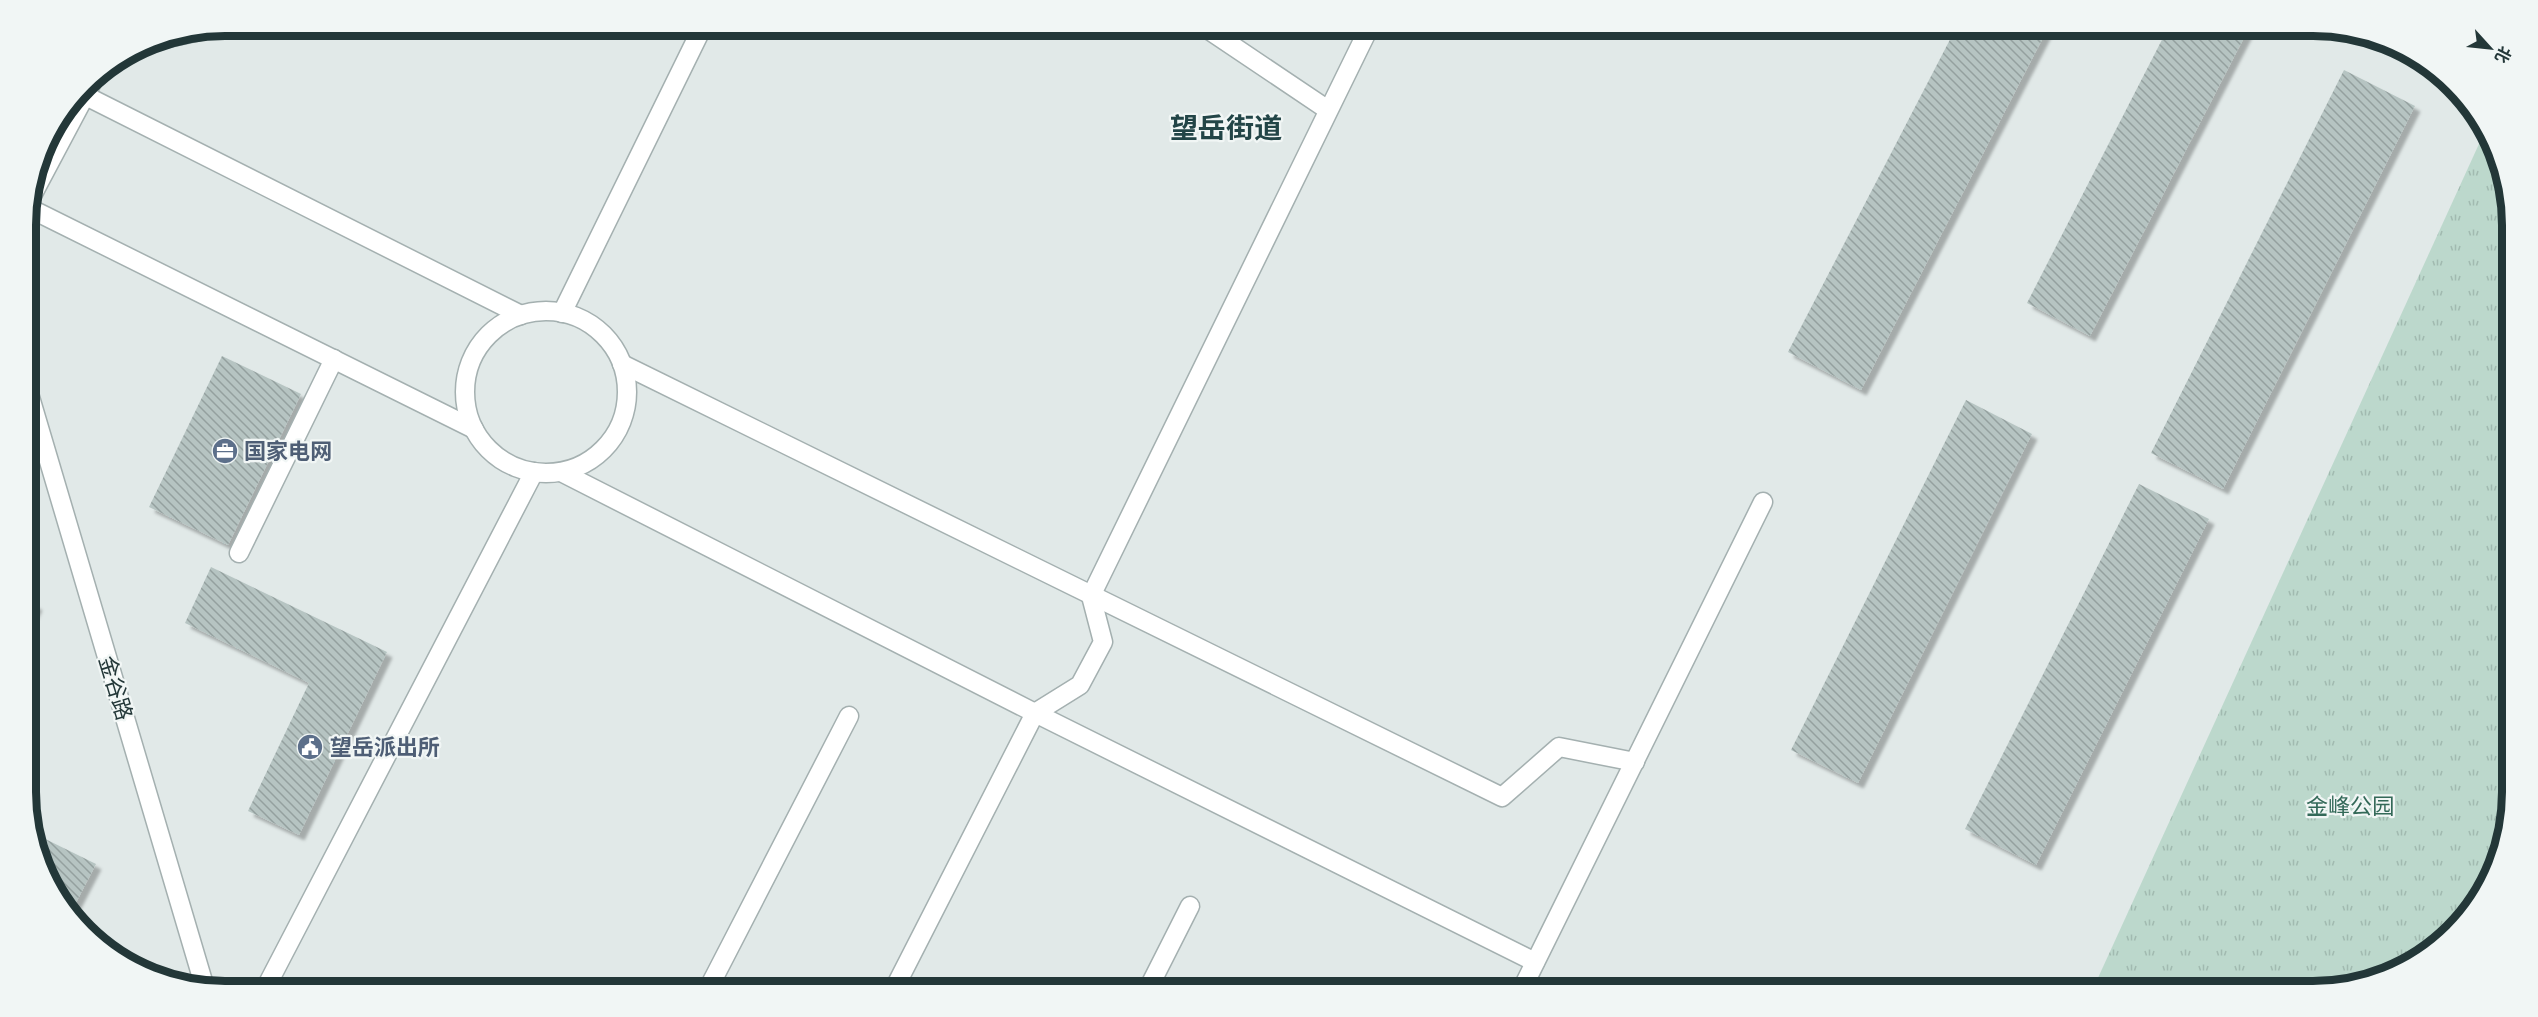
<svg xmlns="http://www.w3.org/2000/svg" width="2538" height="1017" viewBox="0 0 2538 1017" font-family="'PT Sans Narrow','Noto Sans SC',sans-serif">
<style>
.grass{fill:url(#grass-tufts)}
.building{fill:url(#building-back-hatch);filter:url(#shadow)}
.lines{fill:none;stroke-linecap:round;stroke-linejoin:round}
.minor-casing{stroke:#a4b0b0;stroke-width:21}
.minor{stroke:#fff;stroke-width:18}
.labels{text-anchor:middle;stroke-width:4.5;stroke-linejoin:round;paint-order:stroke}
.service-label{font-size:22px;font-weight:bold;fill:#4e5e75;stroke:#f1f6f5;text-anchor:start}
.street-label{font-size:22px;fill:#233738;stroke:#f1f6f5}
.park-label{font-size:22px;fill:#336958;stroke:#f1f6f5}
.district-label{font-size:28px;font-weight:bold;fill:#224547;stroke:#f1f6f5}
.rim{fill:none;stroke:#233738;stroke-width:8}
</style>
<defs>
<pattern id="grass-tufts" width="24" height="20" patternUnits="userSpaceOnUse" patternTransform="scale(1.5)"><rect width="24" height="20" fill="#bcd8cc"/><path d="M3 7l-1-3M5 7V3M7 7l1-3M15 17l-1-3M17 17v-4M19 17l1-3" fill="none" stroke="#a1bab0"/></pattern>
<pattern id="building-back-hatch" width="6" height="6" patternUnits="userSpaceOnUse" patternTransform="scale(1.5)"><rect width="6" height="6" fill="#b6c4c2"/><path d="M-1 5l2 2M0 0l6 6M5-1l2 2" fill="none" stroke="#94a09f"/></pattern>
<filter id="shadow"><feDropShadow dx="5.5" dy="5.5" stdDeviation="1.5" flood-color="#0004"/></filter>
</defs>
<rect width="100%" height="100%" fill="#e1e9e8"/>
<polygon class="grass" points="2484,133 2511,199 2512,792 2502,856 2471,913 2434,950 2377,981 2326,991 2092,991"/>
<g class="building">
<polygon points="1957,26 2049,26 1861,390 1788,352"/>
<polygon points="2169,26 2250,26 2090,336 2027,303"/>
<polygon points="2344,70 2415,106 2223,489 2151,453"/>
<polygon points="222,356 301,394 228,545 149,507"/>
<polygon points="1966,400 2032,434 1858,783 1791,750"/>
<polygon points="2139,484 2209,519 2036,865 1965,829"/>
<polygon points="211,567 387,652 299,835 248,811 309,683 185,623"/>
<polygon points="28,600 37,605 28,623"/>
<polygon points="29,831 96,864 70,914"/>
</g>
<g class="lines">
<g class="minor-casing">
<g id="minor">
<polyline points="1203,26 1328,110"/>
<polyline points="145,43 204,30"/>
<polyline points="80,93 521,315"/>
<polyline points="28,203 97,73"/>
<polyline points="27,207 474,429"/>
<circle cx="546" cy="392" r="81"/>
<polyline points="562,313 703,26"/>
<polyline points="622,364 1502,797 1559,747 1635,762"/>
<polyline points="27,387 205,988"/>
<polyline points="561,472 1035,713 1535,962"/>
<polyline points="239,553 334,359"/>
<polyline points="264,991 534,472"/>
<polyline points="707,991 849,716"/>
<polyline points="893,991 1035,713 1080,685 1103,642 1091,596 1370,26"/>
<polyline points="1147,991 1190,906"/>
<polyline points="1521,991 1763,502"/>
</g>
</g>
<use href="#minor" class="minor"/>
</g>
<defs>
<g id="office-disc" transform="scale(1.35)"><circle r="9.5" fill="#5c6f8a" stroke="#f1f6f5"/><path d="M-6-3h4V-5.5h4V-3h4V5H-6ZM-1-4.5V-3h2v-1.5ZM-6 0V1H6V0Z" fill="#fff"/></g>
<g id="civic-disc" transform="scale(1.35)"><circle r="9.5" fill="#5c6f8a" stroke="#f1f6f5"/><path d="M-.6-6.5H3V-4.5H.6V-3L4-1V1h2V6H-6V1h2V-1L-.6-3ZM-1.2 2.5V6h2.4V2.5Z" fill="#fff"/></g>
</defs>
<g fill-rule="evenodd">
<use href="#office-disc" x="225" y="451"/>
<use href="#civic-disc" x="310" y="747"/>
</g>
<g class="labels">
<g class="service-label">
<text x="244" y="459">国家电网</text>
<text x="330" y="755">望岳派出所</text>
</g>
<g class="street-label">
<text transform="translate(116 688) rotate(73)" y="8">金谷路</text>
</g>
<g class="park-label">
<text x="2350" y="814">金峰公园</text>
</g>
<g class="district-label">
<text x="1226" y="138">望岳街道</text>
</g>
</g>
<path d="M0 0H2538V1017H0ZM225 36H2313A189 189 0 0 1 2502 225V792A189 189 0 0 1 2313 981H225A189 189 0 0 1 36 792V225A189 189 0 0 1 225 36Z" fill="#f1f6f5" fill-rule="evenodd"/>
<path class="rim" d="M225 36H2313A189 189 0 0 1 2502 225V792A189 189 0 0 1 2313 981H225A189 189 0 0 1 36 792V225A189 189 0 0 1 225 36Z"/>
<g transform="translate(2490 48) rotate(117)" stroke="#f1f6f5" stroke-width="4.5" paint-order="stroke">
<path d="M0-4.5L10 22L0 15L-10 22Z" fill="#233738"/>
<text y="-9" font-size="16" font-weight="bold" text-anchor="middle" fill="#233738">北</text>
</g>
</svg>
